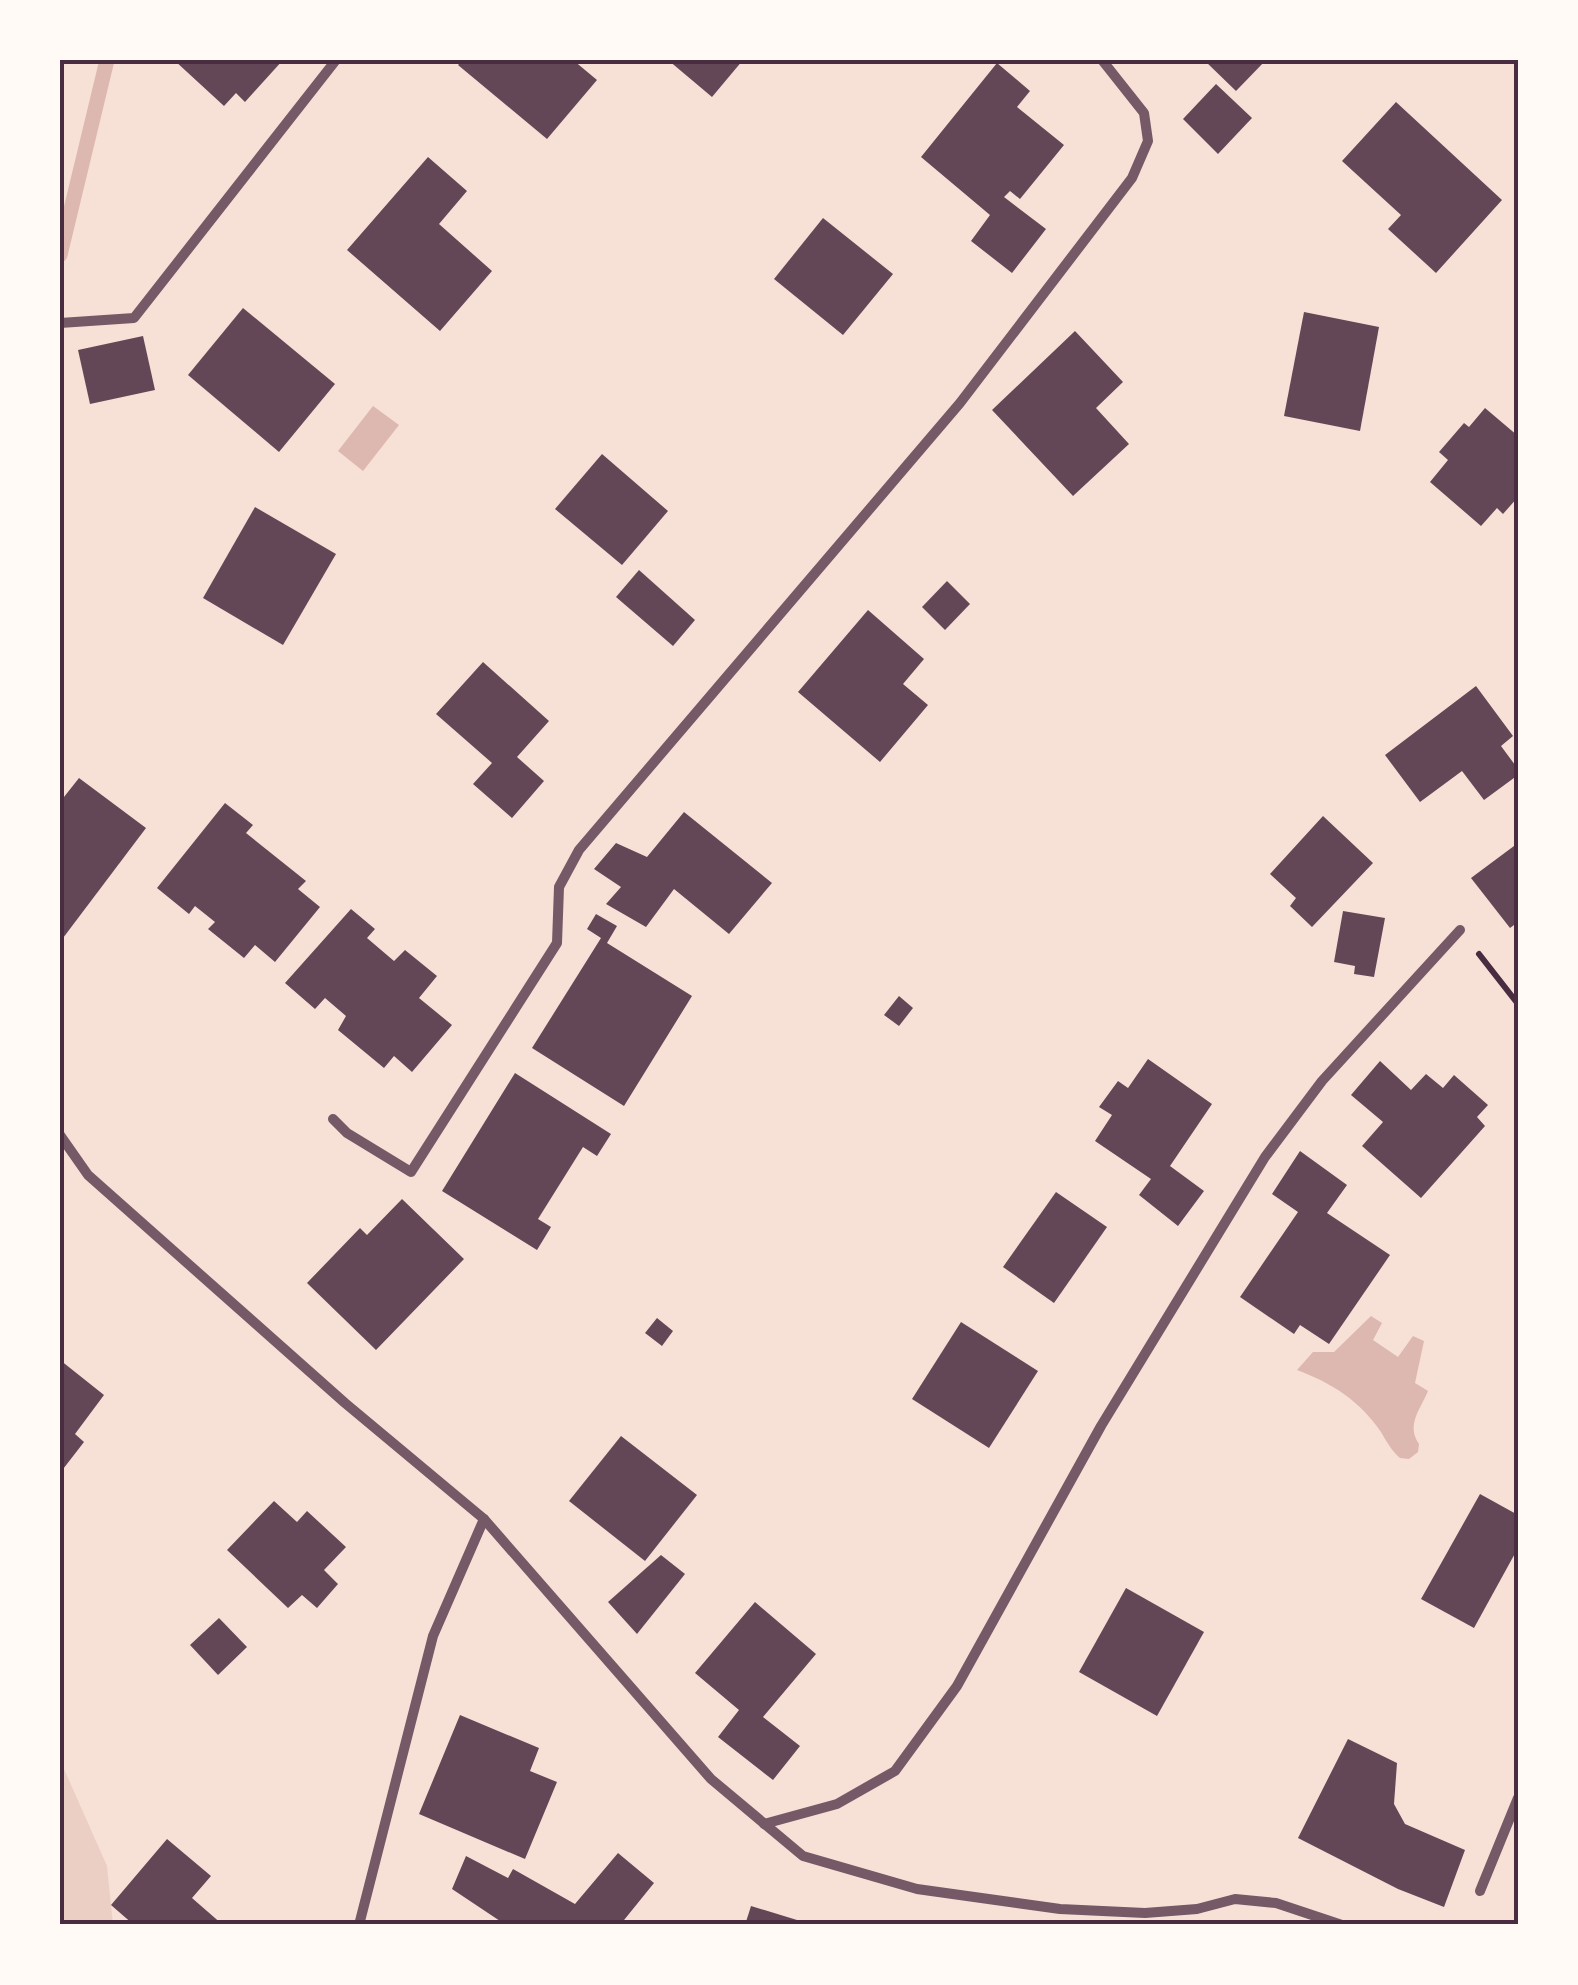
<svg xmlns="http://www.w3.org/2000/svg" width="1578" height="1985" viewBox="0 0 1578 1985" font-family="Jost,sans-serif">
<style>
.green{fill:#ebcfc5}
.water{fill:#dcb8b0}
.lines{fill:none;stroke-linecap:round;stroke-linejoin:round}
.stream{stroke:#dcb8b0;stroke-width:15}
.building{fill:#644757}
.path{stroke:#4a2c40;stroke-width:6}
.minor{stroke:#755966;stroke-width:10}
.neatline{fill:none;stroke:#4a2c40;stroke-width:4}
</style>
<rect width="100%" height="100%" fill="#f7e1d7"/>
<polygon class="green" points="60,1760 107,1866 113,1925 60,1925"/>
<g class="water">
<polygon points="373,406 399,425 363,471 338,451"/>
<path d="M1371 1316 1382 1323 1373 1340 1398 1357 1413 1336 1424 1341 1415 1383 1428 1391C1420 1410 1406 1425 1419 1444L1418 1452 1409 1459 1400 1458C1391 1450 1387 1442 1381 1432 1360 1401 1332 1383 1297 1370L1313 1352H1334Z"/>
</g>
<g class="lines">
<polyline class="stream" points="60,255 107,60"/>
</g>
<g class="building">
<polygon points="174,60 283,60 245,102 236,93 224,106"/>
<polygon points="463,60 573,60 597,80 547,139 458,65"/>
<polygon points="668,60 743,60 712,97"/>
<polygon points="1204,60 1266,60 1236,91"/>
<polygon points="997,63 1030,91 1017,107 1064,145 1020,199 1010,191 1004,197 1046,229 1012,273 971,241 990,215 921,157"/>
<polygon points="1216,84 1252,118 1218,154 1183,119"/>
<polygon points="1396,102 1502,200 1436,273 1388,229 1401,215 1342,161"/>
<polygon points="428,157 467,191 439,224 492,271 440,331 347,250"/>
<polygon points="823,218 893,274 843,335 774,279"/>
<polygon points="243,308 335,384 279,452 188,375"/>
<polygon points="1304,312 1379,327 1360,431 1284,416"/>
<polygon points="1075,331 1123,382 1096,408 1129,444 1073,496 992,410"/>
<polygon points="143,336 155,390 90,404 78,350"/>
<polygon points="1485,408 1518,436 1518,497 1503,514 1497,508 1481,526 1430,482 1448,460 1439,452 1464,423 1469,427"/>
<polygon points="602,454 668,511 622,565 555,509"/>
<polygon points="255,507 336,554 283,645 203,598"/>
<polygon points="639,570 695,620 673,646 616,597"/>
<polygon points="947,581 970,604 945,630 922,607"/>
<polygon points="868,610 924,659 903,684 928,705 880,762 798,692"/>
<polygon points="483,662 549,721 517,757 544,781 512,818 473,784 492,763 436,714"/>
<polygon points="1476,686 1513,736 1501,746 1518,769 1518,775 1484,800 1462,771 1420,802 1385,755"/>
<polygon points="79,778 146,828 60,942 60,802"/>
<polygon points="225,803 253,825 246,833 306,881 298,889 320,907 275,962 255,945 244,958 208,929 215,922 195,906 189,914 157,888"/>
<polygon points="684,812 772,883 729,934 674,889 646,927 606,904 621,887 594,869 616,843 647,857"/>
<polygon points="1323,816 1373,863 1312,927 1290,906 1296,898 1270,874"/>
<polygon points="1518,843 1518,922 1510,928 1471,878"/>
<polygon points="351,909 375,929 367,938 394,961 405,950 437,976 419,998 452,1025 412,1072 394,1056 384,1068 338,1030 346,1016 325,998 315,1009 285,983"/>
<polygon points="1343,911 1385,918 1374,977 1354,974 1355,966 1334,962"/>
<polygon points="596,914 617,926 607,943 692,996 624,1106 532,1048 601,938 587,929"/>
<polygon points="899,996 913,1008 899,1026 884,1015"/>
<polygon points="1148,1059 1212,1104 1170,1166 1204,1191 1178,1226 1139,1195 1151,1179 1095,1141 1112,1115 1099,1107 1118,1081 1128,1088"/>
<polygon points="1380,1061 1411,1090 1426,1074 1443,1088 1454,1075 1488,1105 1477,1117 1485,1126 1421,1198 1362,1146 1383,1122 1351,1095"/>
<polygon points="515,1073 611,1134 597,1156 583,1147 538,1219 551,1227 537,1250 442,1191"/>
<polygon points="1300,1151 1347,1185 1327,1213 1390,1255 1329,1344 1300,1325 1294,1334 1240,1297 1298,1212 1272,1194"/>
<polygon points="1056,1192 1107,1227 1054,1303 1003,1267"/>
<polygon points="402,1199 464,1259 376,1350 307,1283 360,1228 367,1235"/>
<polygon points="657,1318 673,1331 662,1346 645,1333"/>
<polygon points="961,1322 1038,1371 989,1448 912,1399"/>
<polygon points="60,1360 104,1395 75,1434 84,1442 60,1473"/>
<polygon points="621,1436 697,1495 645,1561 569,1501"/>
<polygon points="1480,1494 1518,1515 1518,1548 1474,1628 1421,1599"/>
<polygon points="274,1501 297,1522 307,1511 346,1547 324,1570 338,1584 317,1608 302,1595 288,1608 227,1550"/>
<polygon points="661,1555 685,1574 637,1634 608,1602"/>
<polygon points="1126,1588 1204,1632 1157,1716 1079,1672"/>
<polygon points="755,1602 816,1654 763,1717 800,1746 773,1780 718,1737 739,1710 695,1673"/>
<polygon points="219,1618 247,1647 218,1675 190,1645"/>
<polygon points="460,1715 539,1748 530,1771 557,1782 525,1859 419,1814"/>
<polygon points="1348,1739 1397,1763 1394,1804 1405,1824 1465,1850 1444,1907 1398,1889 1298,1838"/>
<polygon points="167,1839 211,1876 192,1898 223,1925 134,1925 111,1905"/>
<polygon points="618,1853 654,1883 620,1925 506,1925 452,1889 466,1856 508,1878 513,1869 575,1904"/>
<polygon points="751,1906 810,1924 810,1925 745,1925"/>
</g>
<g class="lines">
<polyline class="path" points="1479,954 1518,1004"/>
<g class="minor">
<polyline points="60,323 134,318 336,60"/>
<polyline points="333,1119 347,1133 411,1172 557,943 559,887 579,850 960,403 1132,178 1148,141 1144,113 1102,60"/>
<polyline points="60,1135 88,1175 345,1403 484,1519 711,1779 803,1856 917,1889 1060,1909 1145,1913 1197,1909 1235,1899 1276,1903 1342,1925"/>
<polyline points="764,1824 837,1804 895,1771 957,1686 1101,1426 1265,1157 1322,1081 1460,930"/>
<polyline points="1480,1891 1518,1798"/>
<polyline points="359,1925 433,1636 484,1519"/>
</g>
</g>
<rect width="1578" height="1985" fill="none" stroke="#fffaf5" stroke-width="125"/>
<rect x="62" y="62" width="1454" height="1860" class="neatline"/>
</svg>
